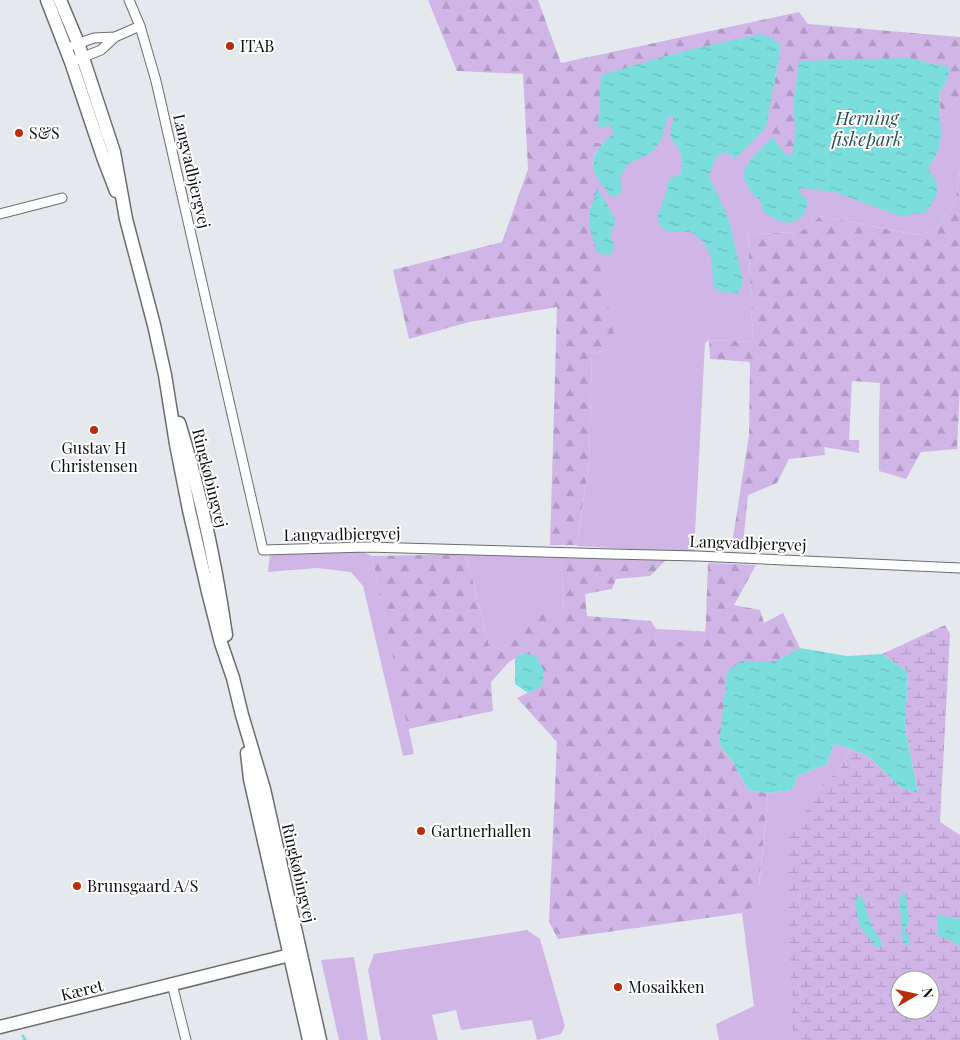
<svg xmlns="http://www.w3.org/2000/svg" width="960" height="1040" font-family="'Playfair Display',serif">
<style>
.green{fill:#d0b6e7}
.forest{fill:url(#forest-firs)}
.wetland{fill:url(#wetland-marsh);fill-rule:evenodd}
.water{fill:url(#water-ripples)}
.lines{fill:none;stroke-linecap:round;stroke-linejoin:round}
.stream{stroke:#7cdddd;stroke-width:3}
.street-casing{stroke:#6a6e72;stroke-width:11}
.secondary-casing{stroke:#6a6e72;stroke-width:15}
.street{stroke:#fff;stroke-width:9}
.secondary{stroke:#fff;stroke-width:12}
.poi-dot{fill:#b82d0c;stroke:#fff;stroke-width:2}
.labels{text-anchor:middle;stroke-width:4;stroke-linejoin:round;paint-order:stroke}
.poi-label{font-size:16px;fill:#0c0d0f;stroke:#fff;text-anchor:start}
.street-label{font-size:16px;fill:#0c0d0f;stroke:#fff}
.water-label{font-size:18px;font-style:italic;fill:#295555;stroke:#fff}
</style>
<defs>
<pattern id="forest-firs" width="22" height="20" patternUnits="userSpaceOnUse" patternTransform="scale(1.25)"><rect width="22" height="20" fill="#d0b6e7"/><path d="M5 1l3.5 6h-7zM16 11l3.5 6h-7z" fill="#b19bc5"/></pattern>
<pattern id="wetland-marsh" width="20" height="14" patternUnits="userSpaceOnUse" patternTransform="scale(1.25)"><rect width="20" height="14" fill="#d0b6e7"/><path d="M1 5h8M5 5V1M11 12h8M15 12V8" fill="none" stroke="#b19bc5"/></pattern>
<pattern id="water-ripples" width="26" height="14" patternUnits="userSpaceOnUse" patternTransform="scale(1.25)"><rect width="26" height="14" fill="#7cdddd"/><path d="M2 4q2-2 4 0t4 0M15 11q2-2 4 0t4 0" fill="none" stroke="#6abcbc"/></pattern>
</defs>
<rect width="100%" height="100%" fill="#e5e9ee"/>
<g class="green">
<path d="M601 75 939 93 941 116 960 95V171L955 202 936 230 917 235 821 216 800 232 748 234 753 342 709 340 705 343 694 553 577 546 589 461 592 353 616 349 590 229 592 165 603 144 583 141Z"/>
<path d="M363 552 372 556 414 754 403 756 363 586 351 572 317 568 268 572 270 553Z"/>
<path d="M466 554 561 558 564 612H533L509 653 489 645Z"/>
<path d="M569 624 714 632 713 802 759 887 768 793 792 790 798 776 827 764 834 744 851 749 838 773 825 780 793 1035 786 1040H719L716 1024 754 1006 742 913 757 905Z"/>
<path d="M527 930 540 939 565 1026 561 1034 537 1040 532 1020 461 1030 456 1010 432 1015 438 1040H381L368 970 374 954Z"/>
<path d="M354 957 368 1040H339L321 960Z"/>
</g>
<g class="forest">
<path d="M428 0H538L561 63 799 12 808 24 960 37V95L941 116 939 93 948 79 793 108C796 122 798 141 792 155L787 156 766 127 781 47 601 75 598 127 584 141 604 144 595 154 592 165 597 179 598 189 590 208V229L597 252 617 349 592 353 589 461 577 545H550L557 307 469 322 409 339 393 270 502 242 528 169 523 74 457 71Z"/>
<path d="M960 171V384L957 449 921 452 906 479 879 471V417L880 383 852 381 849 440H859V453L824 447 825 455 789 459 777 483 748 495 743 544H732L749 435 750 362 710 359 709 340 753 342 748 234 800 232 821 216 916 235 936 230 955 202Z"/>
<path d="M466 554 489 645 509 653 511 626 533 612 564 611 561 558 667 559 650 576 616 579 612 589 585 594 587 616 651 621 664 642H705L708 563 756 565 734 605 760 610 764 623 783 613 800 648 776 661H741L719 744 732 761 748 790 768 793 757 905 742 913 558 939 549 922 557 742 517 698 541 686 523 653 508 663 491 682 493 711 408 729 372 556Z"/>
</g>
<path class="wetland" d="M945 625 950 634 940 822 960 835V1040H786L793 1035 786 843 825 780 838 773 851 749 869 757 901 788 918 793 905 728 908 672 882 654ZM900 980H930V1010H900Z"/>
<g class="water">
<path d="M761 34 774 39 781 47 766 127 735 159 729 153 717 155 709 176 729 220 743 282 738 293 719 292 714 287 711 257 704 242 691 232H669L661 227 657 218 665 196 669 179 682 173V155L670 136 671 128 674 115H669L661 140 651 153 628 164 620 177 622 192 613 198C603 186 586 170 596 153 600 145 609 139 614 132L610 126 598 127 601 75 680 52Z"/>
<path d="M908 58 949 67 948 79 939 93 941 137 938 152 928 168C937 182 942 190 931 205 929 208 927 212 923 213 919 215 915 213 911 214 906 216 905 217 900 216L834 192 801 188 798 192 804 196 808 202C806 207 805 213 801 217 789 229 772 219 762 210V203C755 196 742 182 744 172 746 161 765 145 772 137L787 156 792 155 794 149 795 121 793 108 799 61Z"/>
<path d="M598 189 614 217 615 224 610 235C612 239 614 243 614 247 614 258 603 255 597 252L590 229V208Z"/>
<path d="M800 648 847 656 882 654 908 672 905 728 918 793 901 788 869 757 851 749 834 744 827 764 798 776 792 790 768 793 748 790 732 761 719 744 727 672 741 661H776Z"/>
<path d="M523 653 536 656 544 671 542 686 528 693 515 684V658Z"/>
<path d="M903 894 906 895 909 921 905 930 910 939V945L907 946 903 943 900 908V896Z"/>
<path d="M858 896H860L863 899 871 925 882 942 883 946 876 947 859 925 855 901Z"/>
<path d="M938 915 960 919V946L944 937 938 936Z"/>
</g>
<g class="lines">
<path class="stream" d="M23 1036 25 1040"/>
<defs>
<g id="street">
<path d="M129 0 140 26 156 81 263 550 366 547 611 554 697 556 960 568"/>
<path d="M74 45 94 38 115 37 140 26"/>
<path d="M71 62 101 50 115 37"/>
<path d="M0 214 62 198"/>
<path d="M172 984 186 1040"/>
</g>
<g id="secondary">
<path d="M47 0 71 62 103 157 116 191"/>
<path d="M60 0 78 43 114 152 126 219 154 325 165 375 176 444 189 510 208 592 221 643 233 678 242 715 264 789 320 1040"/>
<path d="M179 423C200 491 216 565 226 635"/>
<path d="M247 753 250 779 264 841 309 1040"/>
<path d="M0 1027 290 955"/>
</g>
</defs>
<use href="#street" class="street-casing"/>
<use href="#secondary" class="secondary-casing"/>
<use href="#street" class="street"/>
<use href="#secondary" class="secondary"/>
</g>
<g class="poi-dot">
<circle cx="230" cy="46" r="5"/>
<circle cx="19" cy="133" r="5"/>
<circle cx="94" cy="430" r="5"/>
<circle cx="421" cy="831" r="5"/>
<circle cx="77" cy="886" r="5"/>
<circle cx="618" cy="987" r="5"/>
</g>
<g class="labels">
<g class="poi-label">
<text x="240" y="52">ITAB</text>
<text x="29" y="139">S&amp;S</text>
<text x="94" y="454" text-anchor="middle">Gustav H<tspan x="94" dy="18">Christensen</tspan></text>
<text x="431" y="837">Gartnerhallen</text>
<text x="87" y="892">Brunsgaard A/S</text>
<text x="628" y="993">Mosaikken</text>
</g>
<g class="street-label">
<text transform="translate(192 171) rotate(77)" y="6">Langvadbjergvej</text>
<text transform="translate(210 478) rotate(76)" y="6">Ringkøbingvej</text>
<text transform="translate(342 534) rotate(-1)" y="6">Langvadbjergvej</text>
<text transform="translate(748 543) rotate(2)" y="6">Langvadbjergvej</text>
<text transform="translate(299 873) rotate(77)" y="6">Ringkøbingvej</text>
<text transform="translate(82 990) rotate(-14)" y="6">Kæret</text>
</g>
<g class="water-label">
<text x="867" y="125">Herning<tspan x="867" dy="21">fiskepark</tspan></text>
</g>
</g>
<g transform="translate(915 995) rotate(81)"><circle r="24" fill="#ffffff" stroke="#9e9e9f"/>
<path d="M0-4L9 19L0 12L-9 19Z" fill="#b82d0c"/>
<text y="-8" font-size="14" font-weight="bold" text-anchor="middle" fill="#0c0d0f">N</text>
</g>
</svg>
